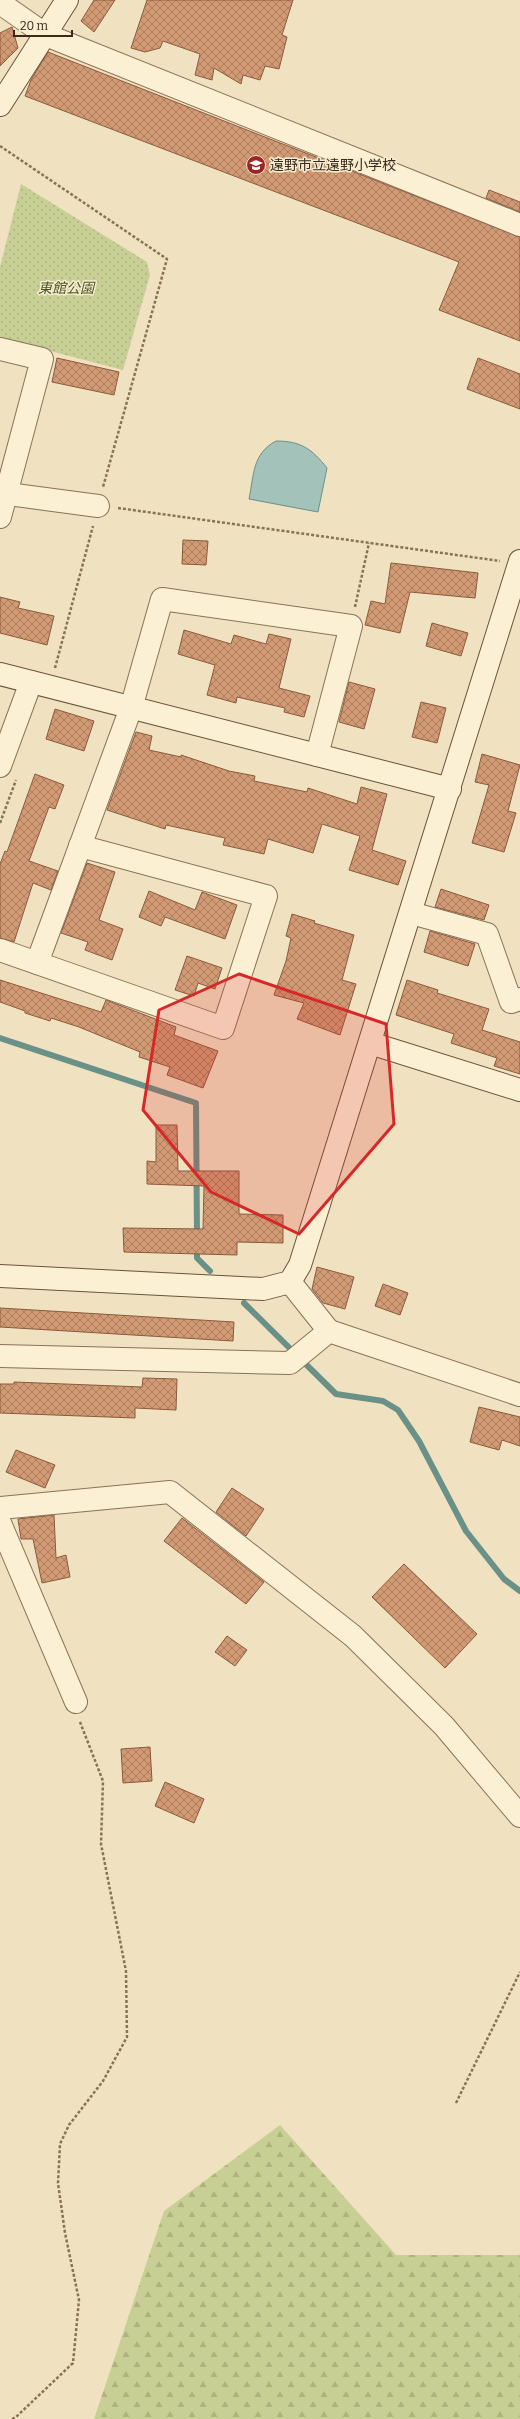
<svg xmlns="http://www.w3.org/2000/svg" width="520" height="2419" font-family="Bitter,'Noto Sans JP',serif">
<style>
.forest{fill:url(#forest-firs)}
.park{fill:url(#park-dots)}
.water{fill:#a3c2b9;stroke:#6a9187}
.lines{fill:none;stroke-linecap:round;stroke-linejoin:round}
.stream{stroke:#6a9187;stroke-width:6}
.building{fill:url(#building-cross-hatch);stroke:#8b5a3c}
.street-casing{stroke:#8a7257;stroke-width:24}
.secondary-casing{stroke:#6c533a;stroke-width:24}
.path{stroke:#8a7257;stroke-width:2.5;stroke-dasharray:3 2;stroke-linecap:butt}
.street{stroke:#fbefd4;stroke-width:22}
.secondary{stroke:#fbefd4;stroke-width:22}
.marked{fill:#d62828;fill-opacity:0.2;stroke:#d62828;stroke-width:3;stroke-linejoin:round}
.labels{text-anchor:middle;stroke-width:3;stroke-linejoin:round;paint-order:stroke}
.poi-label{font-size:14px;fill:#392a1c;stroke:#f7ecd0;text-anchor:start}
.park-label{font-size:14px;font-style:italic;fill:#4a5722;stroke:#f7ecd0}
</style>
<defs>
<pattern id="forest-firs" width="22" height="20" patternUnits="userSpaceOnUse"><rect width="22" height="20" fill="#c8cf94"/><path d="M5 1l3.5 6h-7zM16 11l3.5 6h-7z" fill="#adb27f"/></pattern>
<pattern id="park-dots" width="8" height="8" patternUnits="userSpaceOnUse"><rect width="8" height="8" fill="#c8cf94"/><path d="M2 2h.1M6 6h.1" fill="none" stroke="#adb27f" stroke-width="1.8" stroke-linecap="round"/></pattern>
<pattern id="building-cross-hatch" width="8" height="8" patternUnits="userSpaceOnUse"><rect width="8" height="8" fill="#d19a74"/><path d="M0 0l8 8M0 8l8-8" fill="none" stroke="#ab7e5e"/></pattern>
</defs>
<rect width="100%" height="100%" fill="#f0e2c0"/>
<path class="forest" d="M280 2125 396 2255H520V2419H94L164 2211Z"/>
<path class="park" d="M21 184 147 262 150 275 123 370 0 338V267Z"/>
<path class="water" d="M276 441C301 441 312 449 327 468L318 512 249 499C254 475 252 454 276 441Z"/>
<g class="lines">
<g class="stream">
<path d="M0 1038 196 1103 197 1237"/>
<path d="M197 1246V1258L210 1271"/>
<path d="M244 1303 336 1394 383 1401 398 1410 419 1441 466 1531 504 1579 520 1591"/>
</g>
</g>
<g class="building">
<path d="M94 0H115L94 32 81 21Z"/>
<path d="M147 0H293L282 35 287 37 279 69 265 66 260 80 243 75 241 84 214 68 212 80 195 75 200 54 163 41 160 48 145 52 131 48Z"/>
<path d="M12 27 18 48 0 66V33Z"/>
<path d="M48 52 520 237V341L439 310 459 262 25 96 31 80Z"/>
<path d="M489 190 520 202V212L486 198Z"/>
<path d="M57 358 119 372 114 395 52 382Z"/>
<path d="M478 358 520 374V409L467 389Z"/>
<path d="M183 540 208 541 206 565 182 564Z"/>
<path d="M391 563 478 573 475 598 410 592 400 633 365 625 371 601 385 604Z"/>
<path d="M0 597 20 602 18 608 54 616 47 645 0 633Z"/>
<path d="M432 623 468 633 461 656 426 646Z"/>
<path d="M184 630 231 644 234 635 266 644 269 634 291 639 279 688 310 696 304 717 284 712 285 708 237 697 236 703 207 695 215 665 178 654Z"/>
<path d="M349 682 375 689 364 729 339 722Z"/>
<path d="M421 702 446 708 437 743 412 737Z"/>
<path d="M55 709 94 721 84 751 46 739Z"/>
<path d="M136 732 152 736 149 750 181 757V755L229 771 255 776 254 781 307 792 308 788 357 804 361 787 387 794 372 850 406 861 398 885 349 870 360 836 322 824 313 853 268 839 264 854 223 845 225 838 166 825 165 829 107 810Z"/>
<path d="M482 754 520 765 508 811 516 813 504 852 472 843 489 785 475 782Z"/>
<path d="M35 774 64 785 55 809 49 807 29 861 58 871 51 890 33 883 14 942 0 938V864L5 851 7 852Z"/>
<path d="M87 863 115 872 99 920 123 929 112 960 85 950 88 942 61 933Z"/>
<path d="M441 889 489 905 484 920 435 907Z"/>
<path d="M149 891 195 910 202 892 237 905 225 939 165 917 161 926 139 917Z"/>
<path d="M292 914 315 921 314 923 354 935 342 980 356 984 340 1035 297 1019 304 1003 274 995 286 961 291 938 286 936Z"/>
<path d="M430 931 475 944 468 966 424 952Z"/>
<path d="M187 956 222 968 215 989 198 983 194 996 175 990Z"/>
<path d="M0 980 101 1012 106 1000 176 1027 174 1035 218 1051 203 1088 167 1075 170 1067 139 1057 140 1052 79 1027 51 1018 50 1021 25 1013V1011L0 1002Z"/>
<path d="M407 980 438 990 437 993 489 1009 482 1030 520 1042V1074L494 1066 497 1058 451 1043 454 1034 396 1015Z"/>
<path d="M156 1125H177L178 1171H239V1214L283 1215V1243L237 1242V1255L124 1252 123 1228 203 1229 204 1186 147 1184V1161L156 1162Z"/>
<path d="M317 1267 354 1277 345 1309 323 1303 312 1289Z"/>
<path d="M383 1284 408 1293 400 1315 375 1306Z"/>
<path d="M0 1308 234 1322 233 1341 0 1327Z"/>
<path d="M143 1378 177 1379 176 1410 135 1408V1418L0 1413V1384H14V1382L142 1387Z"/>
<path d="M479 1407 520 1417V1446L502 1440 499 1450 470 1442Z"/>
<path d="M16 1450 55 1465 45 1488 6 1472Z"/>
<path d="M232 1488 264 1509 246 1536 216 1512Z"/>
<path d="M54 1515 56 1558 66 1555 70 1577 42 1583 33 1539H21L18 1519Z"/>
<path d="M182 1518 264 1582 246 1604 164 1541Z"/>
<path d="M404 1564 477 1634 445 1668 372 1597Z"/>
<path d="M227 1636 247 1650 235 1666 215 1652Z"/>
<path d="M150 1747 152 1781 123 1783 121 1749Z"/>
<path d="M165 1782 204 1799 194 1823 155 1806Z"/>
</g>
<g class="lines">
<defs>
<g id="street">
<path d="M0 3 46 35 520 225"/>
<path d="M0 349 42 359 0 517"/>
<path d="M0 493 98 506"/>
<path d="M0 766 31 682"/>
<path d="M411 913 487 934 511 1002 520 999"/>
<path d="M0 950 223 1028 266 896 80 846"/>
<path d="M37 963 131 708 162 599 351 626 317 755"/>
<path d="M290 1282 329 1331"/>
<path d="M0 1356 290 1363 329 1331 520 1395"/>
<path d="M0 1508 170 1492 353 1636 444 1726 520 1816"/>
<path d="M0 1523 76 1702"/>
</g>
<g id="secondary">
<path d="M0 105 67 0"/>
<path d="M0 674 450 789"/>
<path d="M370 1043 520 1090"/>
<path d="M0 1276 263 1289 290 1282 300 1265 520 561"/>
</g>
</defs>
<use href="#street" class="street-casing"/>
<use href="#secondary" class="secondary-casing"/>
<g class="path">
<path d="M0 146 167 259 103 487"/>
<path d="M118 508 500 561"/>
<path d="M355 607 369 543"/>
<path d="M55 668 93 526"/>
<path d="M0 823 16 780"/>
<path d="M456 2103 520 1972"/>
<path d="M12 2419 16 2417 73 2363 79 2300 65 2233 58 2183 60 2144 69 2125 103 2081 127 2037 126 1971 101 1844 103 1781 80 1722"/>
</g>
<use href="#street" class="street"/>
<use href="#secondary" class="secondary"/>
</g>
<path class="marked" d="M239 974 386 1024 394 1124 299 1234 211 1192 143 1110 159 1010Z"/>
<defs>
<symbol id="school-disc" viewBox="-11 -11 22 22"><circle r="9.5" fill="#9d2425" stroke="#f7ecd0"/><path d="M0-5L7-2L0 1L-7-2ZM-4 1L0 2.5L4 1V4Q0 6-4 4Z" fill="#fff"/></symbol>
</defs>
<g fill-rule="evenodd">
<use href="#school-disc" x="245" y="154" width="22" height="22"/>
</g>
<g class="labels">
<g class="poi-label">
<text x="270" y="170">遠野市立遠野小学校</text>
</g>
<g class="park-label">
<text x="66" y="293">東館公園</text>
</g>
</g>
<path d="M14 30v6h58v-6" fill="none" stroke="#392a1c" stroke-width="2"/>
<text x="20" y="30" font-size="12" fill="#392a1c" stroke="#f7ecd0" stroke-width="3" paint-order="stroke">20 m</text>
</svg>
